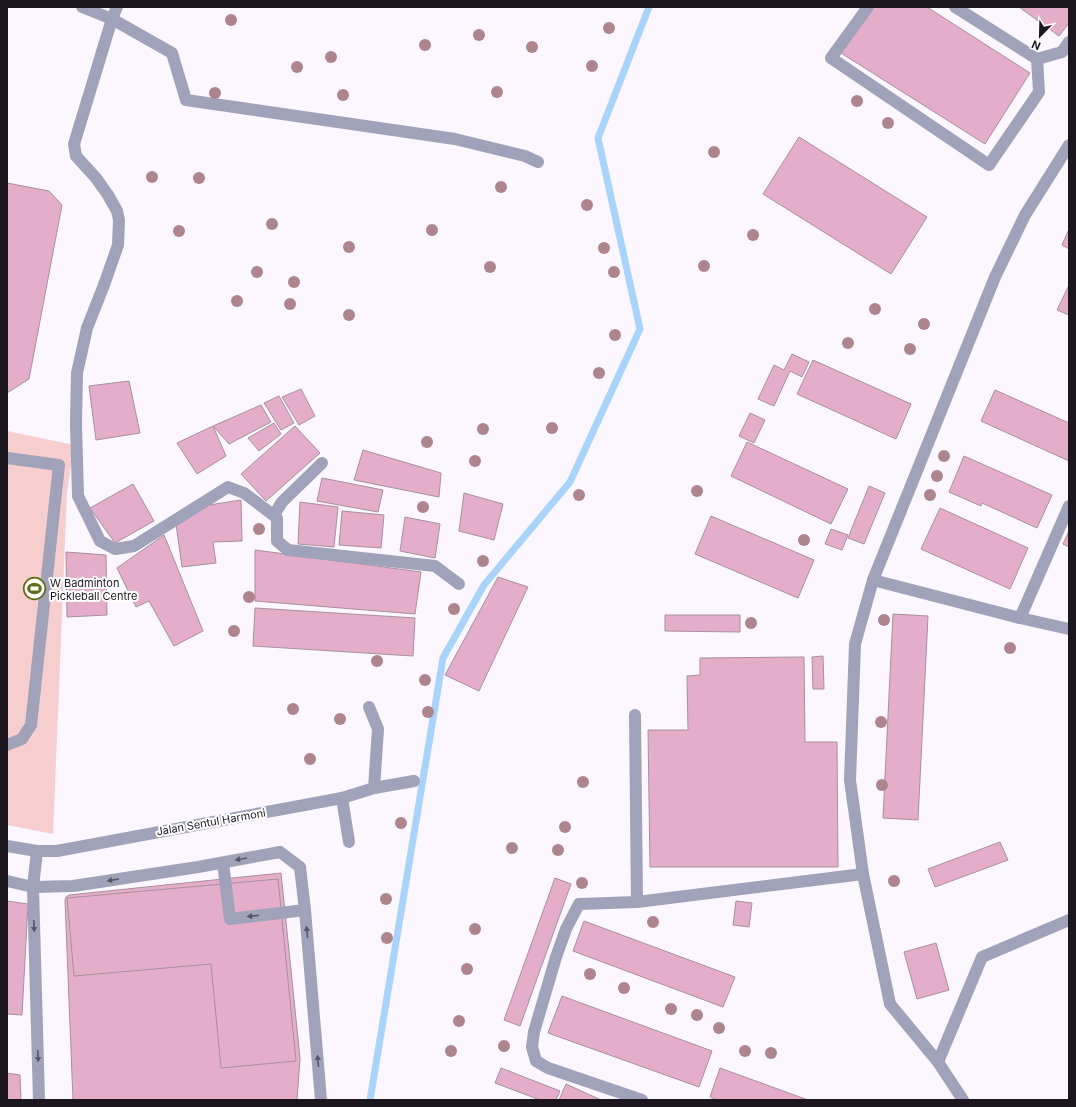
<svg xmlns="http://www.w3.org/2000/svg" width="1076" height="1107" font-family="Inter,sans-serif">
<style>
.green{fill:#f7cece}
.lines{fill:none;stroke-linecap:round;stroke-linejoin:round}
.stream{stroke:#a8d4fc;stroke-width:7}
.building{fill:#e4aecb;stroke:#a7909c}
.minor{stroke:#9fa2b9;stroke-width:12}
.tree{fill:#af858d}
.oneway{fill:#575664}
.labels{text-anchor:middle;stroke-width:4;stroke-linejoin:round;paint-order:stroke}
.poi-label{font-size:11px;fill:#1c171f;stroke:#fff;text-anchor:start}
.street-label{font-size:11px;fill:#1c171f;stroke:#fff}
</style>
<rect width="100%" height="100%" fill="#fbf6ff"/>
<path class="green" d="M7 431 74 445 67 493 53 834 7 825Z"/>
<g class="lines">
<path class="stream" d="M370 1100 443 658 484 585 570 482 640 329 598 138 649 7"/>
</g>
<g class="building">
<path d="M870 7H927L1030 73 985 144 841 53Z"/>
<path d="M1019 7H1069V23L1059 36Z"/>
<path d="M799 137 927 217 891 274 763 194Z"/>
<path d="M7 183 49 191 62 205 29 379 7 393Z"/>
<path d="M1069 229V249L1062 245Z"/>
<path d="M1069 285V315L1057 310Z"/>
<path d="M792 354 809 362 802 377 790 371 774 406 758 399 774 365 784 370Z"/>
<path d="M813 360 911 404 896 439 797 394Z"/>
<path d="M129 381 140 433 96 440 89 386Z"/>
<path d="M301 389 315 416 299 425 282 397Z"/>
<path d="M995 390 1069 423V461L981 421Z"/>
<path d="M279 396 294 423 281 430 264 403Z"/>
<path d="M261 405 271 422 229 444 213 426Z"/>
<path d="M750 413 765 420 754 443 739 436Z"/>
<path d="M274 423 281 434 259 451 248 438Z"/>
<path d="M213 426 226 456 197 474 177 443Z"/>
<path d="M295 426 320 453 266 501 241 474Z"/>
<path d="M747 442 848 489 831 524 731 476Z"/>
<path d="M363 450 441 473 439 497 354 480Z"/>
<path d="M964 456 1052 495 1037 528 982 503 981 506 949 492Z"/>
<path d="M322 478 383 490 378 512 317 501Z"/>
<path d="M133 484 154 521 115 543 90 508Z"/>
<path d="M869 486 885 493 864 544 848 538Z"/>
<path d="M464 493 503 504 494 540 459 531Z"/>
<path d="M241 500 242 541 213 542 216 563 182 567 176 524 209 505Z"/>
<path d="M300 502 338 507 334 547 298 544Z"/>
<path d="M940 508 1028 548 1010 589 921 549Z"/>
<path d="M342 511 384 515 381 548 339 545Z"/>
<path d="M711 516 814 560 798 598 695 554Z"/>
<path d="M405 517 440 524 435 558 400 551Z"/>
<path d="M831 529 848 535 842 550 825 544Z"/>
<path d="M1069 531V547L1063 544Z"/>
<path d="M164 535 203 631 174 646 149 601 136 607 117 568Z"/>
<path d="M255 550 421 572 415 614 255 601Z"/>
<path d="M66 552 106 555 107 615 67 617Z"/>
<path d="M498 577 528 587 479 691 445 675Z"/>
<path d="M255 608 415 618 413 656 253 646Z"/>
<path d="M893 614 928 616 918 820 883 818Z"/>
<path d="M665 615H740V632L665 631Z"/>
<path d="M823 656 824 689H813L812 657Z"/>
<path d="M804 657 805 742H837L838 867H650L648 730H688L687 676 700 675V658Z"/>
<path d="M1000 842 1008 860 935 887 928 869Z"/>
<path d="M281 873 300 1058 297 1100H73L65 900 66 897 69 895Z"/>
<path d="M555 878 571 884 520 1026 504 1020Z"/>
<path d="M278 879 296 1061 221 1068 211 964 74 976 67 898Z"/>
<path d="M7 901 28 904 22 1015 7 1014Z"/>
<path d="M736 901 752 903 749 927 733 925Z"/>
<path d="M584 921 735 977 723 1007 573 951Z"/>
<path d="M936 943 949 990 917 999 904 952Z"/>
<path d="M562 996 712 1051 699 1087 548 1033Z"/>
<path d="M501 1068 560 1091 556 1100H540L495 1083Z"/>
<path d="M720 1068 808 1100H718L710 1097Z"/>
<path d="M7 1073 20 1075 21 1100H7Z"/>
<path d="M566 1084 601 1100H559Z"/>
</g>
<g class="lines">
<g class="minor">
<path d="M82 7 112 19 172 53 186 100 455 139 525 156 538 162"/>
<path d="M117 7 112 19 74 144 76 156 96 178 108 195 117 211 119 220 118 245 104 285 87 328 77 373 76 424 78 496 100 541 115 549 134 546 228 487 244 493 277 518V541L288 550 435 566 459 584"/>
<path d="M868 7 831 58 989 165 1039 92 1037 59"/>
<path d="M955 7 1037 59 1062 52 1069 42"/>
<path d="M7 458 59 465 31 725 22 739 7 745"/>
<path d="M274 515 282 502 322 463"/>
<path d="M873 580 1020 618 1069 629"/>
<path d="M1020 618 1069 506"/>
<path d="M369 707 378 729 374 788"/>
<path d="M635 715 637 902"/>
<path d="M342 798 349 842"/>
<path d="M7 846 37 851H57L342 798 374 788 414 781"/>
<path d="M37 851 33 887 39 1100"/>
<path d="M223 863 230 919 305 910"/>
<path d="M7 881 33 887 73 886 198 867 280 852 300 867 305 910 321 1100"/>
<path d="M938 1062 982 957 1069 920"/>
<path d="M642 1100 548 1068 536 1061 532 1047 534 1032 556 957 566 929 579 904 637 902 863 874"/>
<path d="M963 1100 938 1062 890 1004 863 874 850 780 855 644 873 580 995 277 1025 215 1069 145"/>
</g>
</g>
<g class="tree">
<circle cx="231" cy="20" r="6"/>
<circle cx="609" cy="28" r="6"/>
<circle cx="479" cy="35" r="6"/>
<circle cx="425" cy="45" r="6"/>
<circle cx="532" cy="47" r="6"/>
<circle cx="331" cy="57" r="6"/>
<circle cx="592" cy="66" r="6"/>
<circle cx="297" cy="67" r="6"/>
<circle cx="497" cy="92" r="6"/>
<circle cx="215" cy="93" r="6"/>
<circle cx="343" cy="95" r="6"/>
<circle cx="857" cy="101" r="6"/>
<circle cx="888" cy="123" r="6"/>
<circle cx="714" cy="152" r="6"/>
<circle cx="152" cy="177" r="6"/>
<circle cx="199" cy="178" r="6"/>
<circle cx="501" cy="187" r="6"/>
<circle cx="587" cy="205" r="6"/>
<circle cx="272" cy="224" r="6"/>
<circle cx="432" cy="230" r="6"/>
<circle cx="179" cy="231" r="6"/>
<circle cx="753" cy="235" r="6"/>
<circle cx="349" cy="247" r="6"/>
<circle cx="604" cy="248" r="6"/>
<circle cx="704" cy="266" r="6"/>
<circle cx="490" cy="267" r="6"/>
<circle cx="257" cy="272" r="6"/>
<circle cx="614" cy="272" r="6"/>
<circle cx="294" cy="282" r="6"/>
<circle cx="237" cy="301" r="6"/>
<circle cx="290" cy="304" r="6"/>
<circle cx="875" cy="309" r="6"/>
<circle cx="349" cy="315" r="6"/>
<circle cx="924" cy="324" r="6"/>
<circle cx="615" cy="335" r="6"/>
<circle cx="848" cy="343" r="6"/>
<circle cx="910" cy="349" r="6"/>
<circle cx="599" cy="373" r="6"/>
<circle cx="552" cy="428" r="6"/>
<circle cx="483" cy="429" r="6"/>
<circle cx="427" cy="442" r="6"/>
<circle cx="944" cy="456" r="6"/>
<circle cx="475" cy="461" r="6"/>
<circle cx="937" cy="476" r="6"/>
<circle cx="697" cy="491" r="6"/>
<circle cx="579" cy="495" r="6"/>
<circle cx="930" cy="495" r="6"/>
<circle cx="423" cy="507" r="6"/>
<circle cx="259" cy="529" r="6"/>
<circle cx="804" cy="540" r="6"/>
<circle cx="483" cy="561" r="6"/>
<circle cx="249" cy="597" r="6"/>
<circle cx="454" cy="609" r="6"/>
<circle cx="884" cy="620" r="6"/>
<circle cx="751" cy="623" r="6"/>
<circle cx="234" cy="631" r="6"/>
<circle cx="1010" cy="648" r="6"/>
<circle cx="377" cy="661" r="6"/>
<circle cx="425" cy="680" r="6"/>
<circle cx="293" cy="709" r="6"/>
<circle cx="428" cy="712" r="6"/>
<circle cx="340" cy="719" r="6"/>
<circle cx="881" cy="722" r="6"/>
<circle cx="310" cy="759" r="6"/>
<circle cx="583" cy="782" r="6"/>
<circle cx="882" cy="785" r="6"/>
<circle cx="401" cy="823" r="6"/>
<circle cx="565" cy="827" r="6"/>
<circle cx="512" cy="848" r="6"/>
<circle cx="558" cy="850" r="6"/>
<circle cx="894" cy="881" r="6"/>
<circle cx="582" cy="883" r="6"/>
<circle cx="386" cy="899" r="6"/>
<circle cx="653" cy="922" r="6"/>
<circle cx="475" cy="929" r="6"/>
<circle cx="387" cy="938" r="6"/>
<circle cx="467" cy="969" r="6"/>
<circle cx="590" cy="974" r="6"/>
<circle cx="624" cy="988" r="6"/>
<circle cx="671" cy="1009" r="6"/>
<circle cx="697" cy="1015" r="6"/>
<circle cx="459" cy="1021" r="6"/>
<circle cx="719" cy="1028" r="6"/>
<circle cx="504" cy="1046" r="6"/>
<circle cx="451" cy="1051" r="6"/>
<circle cx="745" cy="1051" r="6"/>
<circle cx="771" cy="1053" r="6"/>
</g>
<defs><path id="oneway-solid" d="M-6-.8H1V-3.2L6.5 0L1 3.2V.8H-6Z"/></defs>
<g class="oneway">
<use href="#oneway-solid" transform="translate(241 859) rotate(170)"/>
<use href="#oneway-solid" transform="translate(113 880) rotate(171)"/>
<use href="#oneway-solid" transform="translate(253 916) rotate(173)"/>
<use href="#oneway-solid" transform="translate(34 926) rotate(88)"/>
<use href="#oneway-solid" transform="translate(307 932) rotate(-95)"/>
<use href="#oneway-solid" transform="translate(38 1056) rotate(88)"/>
<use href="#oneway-solid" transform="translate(318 1061) rotate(-95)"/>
</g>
<defs>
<symbol id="stadium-ring" viewBox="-11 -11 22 22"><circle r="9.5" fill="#fff" stroke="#616e17" stroke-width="1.5"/><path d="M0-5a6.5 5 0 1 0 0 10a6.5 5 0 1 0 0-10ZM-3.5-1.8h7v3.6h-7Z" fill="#616e17"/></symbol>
</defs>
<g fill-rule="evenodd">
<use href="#stadium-ring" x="22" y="576" width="25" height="25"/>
</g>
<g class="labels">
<g class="poi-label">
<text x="50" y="587">W Badminton<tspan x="50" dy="13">Pickleball Centre</tspan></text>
</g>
<g class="street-label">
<text transform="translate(211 822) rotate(-10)" y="4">Jalan Sentul Harmoni</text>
</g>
</g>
<rect width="1076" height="1107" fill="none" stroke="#1c171f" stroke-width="16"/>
<g transform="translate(1040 36) rotate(203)" stroke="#ffffff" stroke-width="3" paint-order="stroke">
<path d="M0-3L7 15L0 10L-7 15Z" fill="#1c171f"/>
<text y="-6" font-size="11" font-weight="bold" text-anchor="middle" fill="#1c171f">N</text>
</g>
</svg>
